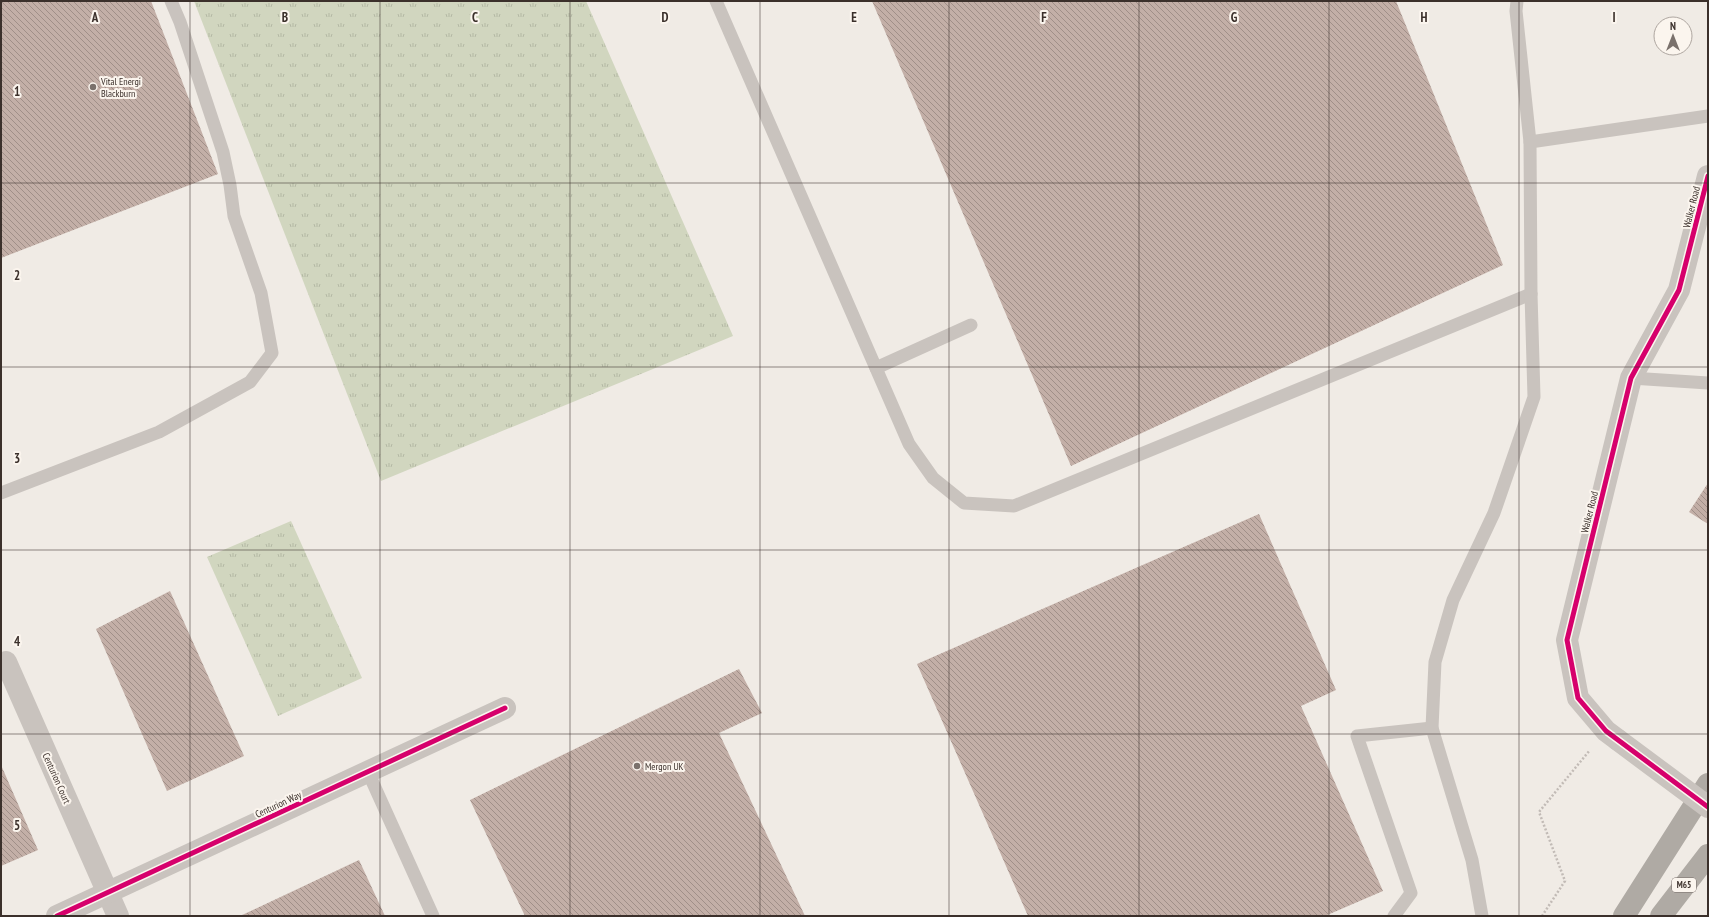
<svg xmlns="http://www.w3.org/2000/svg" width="1709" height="917" font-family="'PT Sans Narrow',sans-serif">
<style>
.grass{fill:url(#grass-tufts)}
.building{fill:url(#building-back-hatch)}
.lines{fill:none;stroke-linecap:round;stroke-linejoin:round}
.path{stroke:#c2bbb6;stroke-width:2.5;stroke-dasharray:2 2;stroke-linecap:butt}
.lane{stroke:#c9c3be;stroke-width:13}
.street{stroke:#c9c3be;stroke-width:22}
.highway{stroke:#afaaa4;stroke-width:22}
.street-bridge{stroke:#c9c3be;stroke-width:22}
.cycleway-casing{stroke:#fbf5ee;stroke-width:8}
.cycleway{stroke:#d6006c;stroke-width:5}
.grid{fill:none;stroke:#3b302b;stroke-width:1;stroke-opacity:0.55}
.poi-dot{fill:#7a716c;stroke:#fbf5ee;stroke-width:1.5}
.labels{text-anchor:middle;stroke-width:4;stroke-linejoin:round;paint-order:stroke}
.shield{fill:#fbf5ee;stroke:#756b66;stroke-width:1}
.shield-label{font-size:9px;font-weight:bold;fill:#3b302b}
.poi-label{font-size:10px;fill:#3b302b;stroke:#fbf5ee;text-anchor:start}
.street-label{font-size:10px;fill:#3b302b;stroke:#fbf5ee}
.grid-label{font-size:13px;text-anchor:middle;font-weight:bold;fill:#3b302b;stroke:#fbf5ee;stroke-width:4;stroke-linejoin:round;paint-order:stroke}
</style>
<defs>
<pattern id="grass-tufts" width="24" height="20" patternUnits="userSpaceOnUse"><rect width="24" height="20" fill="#d1d6bf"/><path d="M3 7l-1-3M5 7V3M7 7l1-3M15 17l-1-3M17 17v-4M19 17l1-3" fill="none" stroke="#b4b8a4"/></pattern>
<pattern id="building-back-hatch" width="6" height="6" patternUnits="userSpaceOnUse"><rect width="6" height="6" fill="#c3afa7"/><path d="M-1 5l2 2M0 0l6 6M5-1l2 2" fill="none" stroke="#a08f88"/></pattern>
</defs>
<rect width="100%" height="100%" fill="#f0ebe5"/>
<g class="grass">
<path d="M194 1H586L733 336 381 481Z"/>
<path d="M291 521 362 678 278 716 207 557Z"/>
</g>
<g class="building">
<path d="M1 1H151L218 174 1 258Z"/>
<path d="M872 1H1396L1503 265 1071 466Z"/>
<path d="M1708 483V524L1689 512Z"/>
<path d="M1259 514 1336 690 1301 706 1383 891 1325 916H1028L917 664Z"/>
<path d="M170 591 244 756 167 791 96 629Z"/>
<path d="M739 669 762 713 719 733 805 916H525L470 800Z"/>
<path d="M1 765 38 850 1 866Z"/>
<path d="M359 860 385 916H240Z"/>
</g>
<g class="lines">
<path class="path" d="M1542 916 1565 881 1539 812 1590 750"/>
<g class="lane">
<path d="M716 1 909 444 933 478 964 503 1014 506 1531 294"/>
<path d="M1517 1 1516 11 1530 142"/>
<path d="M876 368 971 325"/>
<path d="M1631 378 1708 383"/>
<path d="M1 493 159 432 250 382 272 353 261 293 234 216 230 185 223 152 180 22 171 1"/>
<path d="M368 772 433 916"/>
<path d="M1394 916 1411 893 1357 736 1432 728"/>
<path d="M1482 916 1472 860 1432 728 1435 662 1453 600 1494 513 1534 397 1531 294 1530 142 1708 116"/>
</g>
<g class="street">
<path d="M6 662 118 916"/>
<path d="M1618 740 1606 731 1578 698 1567 640 1631 378 1679 290 1708 176"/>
<path d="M57 916 505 708"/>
</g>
<g class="highway">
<path d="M1624 916 1708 784"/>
<path d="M1661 916 1708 855"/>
</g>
<path class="street-bridge" d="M1618 740 1708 807"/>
<defs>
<g id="cycleway">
<path d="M1708 176 1679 290 1631 378 1567 640 1578 698 1606 731 1708 807"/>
<path d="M57 916 505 708"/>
</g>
</defs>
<use href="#cycleway" class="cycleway-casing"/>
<use href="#cycleway" class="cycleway"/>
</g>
<path class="grid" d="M190 1V916M380 1V916M570 1V916M760 1V916M949 1V916M1139 1V916M1329 1V916M1519 1V916M1 183H1708M1 367H1708M1 550H1708M1 734H1708"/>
<g class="poi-dot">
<circle cx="93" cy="87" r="4"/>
<circle cx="637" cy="766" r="4"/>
</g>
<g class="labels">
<rect class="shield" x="1672" y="878" width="24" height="14" rx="3"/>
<g class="shield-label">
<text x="1684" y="888">M65</text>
</g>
<g class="poi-label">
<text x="101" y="85">Vital Energi<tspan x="101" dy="12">Blackburn</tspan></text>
<text x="645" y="770">Mergon UK</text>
</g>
<g class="street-label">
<text transform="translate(1691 207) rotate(-76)" y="4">Walker Road</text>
<text transform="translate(1589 512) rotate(-76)" y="4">Walker Road</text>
<text transform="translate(57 778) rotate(66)" y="4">Centurion Court</text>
<text transform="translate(278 804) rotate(-25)" y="4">Centurion Way</text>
</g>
</g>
<g class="grid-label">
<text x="95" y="22">A</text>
<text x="285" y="22">B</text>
<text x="475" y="22">C</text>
<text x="665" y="22">D</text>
<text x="854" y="22">E</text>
<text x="1044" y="22">F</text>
<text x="1234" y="22">G</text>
<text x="1424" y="22">H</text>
<text x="1614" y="22">I</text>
<text x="17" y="96">1</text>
<text x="17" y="280">2</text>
<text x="17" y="463">3</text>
<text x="17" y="646">4</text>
<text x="17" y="830">5</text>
</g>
<rect width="1709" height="917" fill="none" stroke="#3b302b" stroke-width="4"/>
<g transform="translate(1673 36)"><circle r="19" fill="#fbf5ee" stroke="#aea6a0"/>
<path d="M0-3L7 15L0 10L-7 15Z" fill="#7a716c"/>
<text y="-6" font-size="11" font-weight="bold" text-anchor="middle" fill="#3b302b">N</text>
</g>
</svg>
